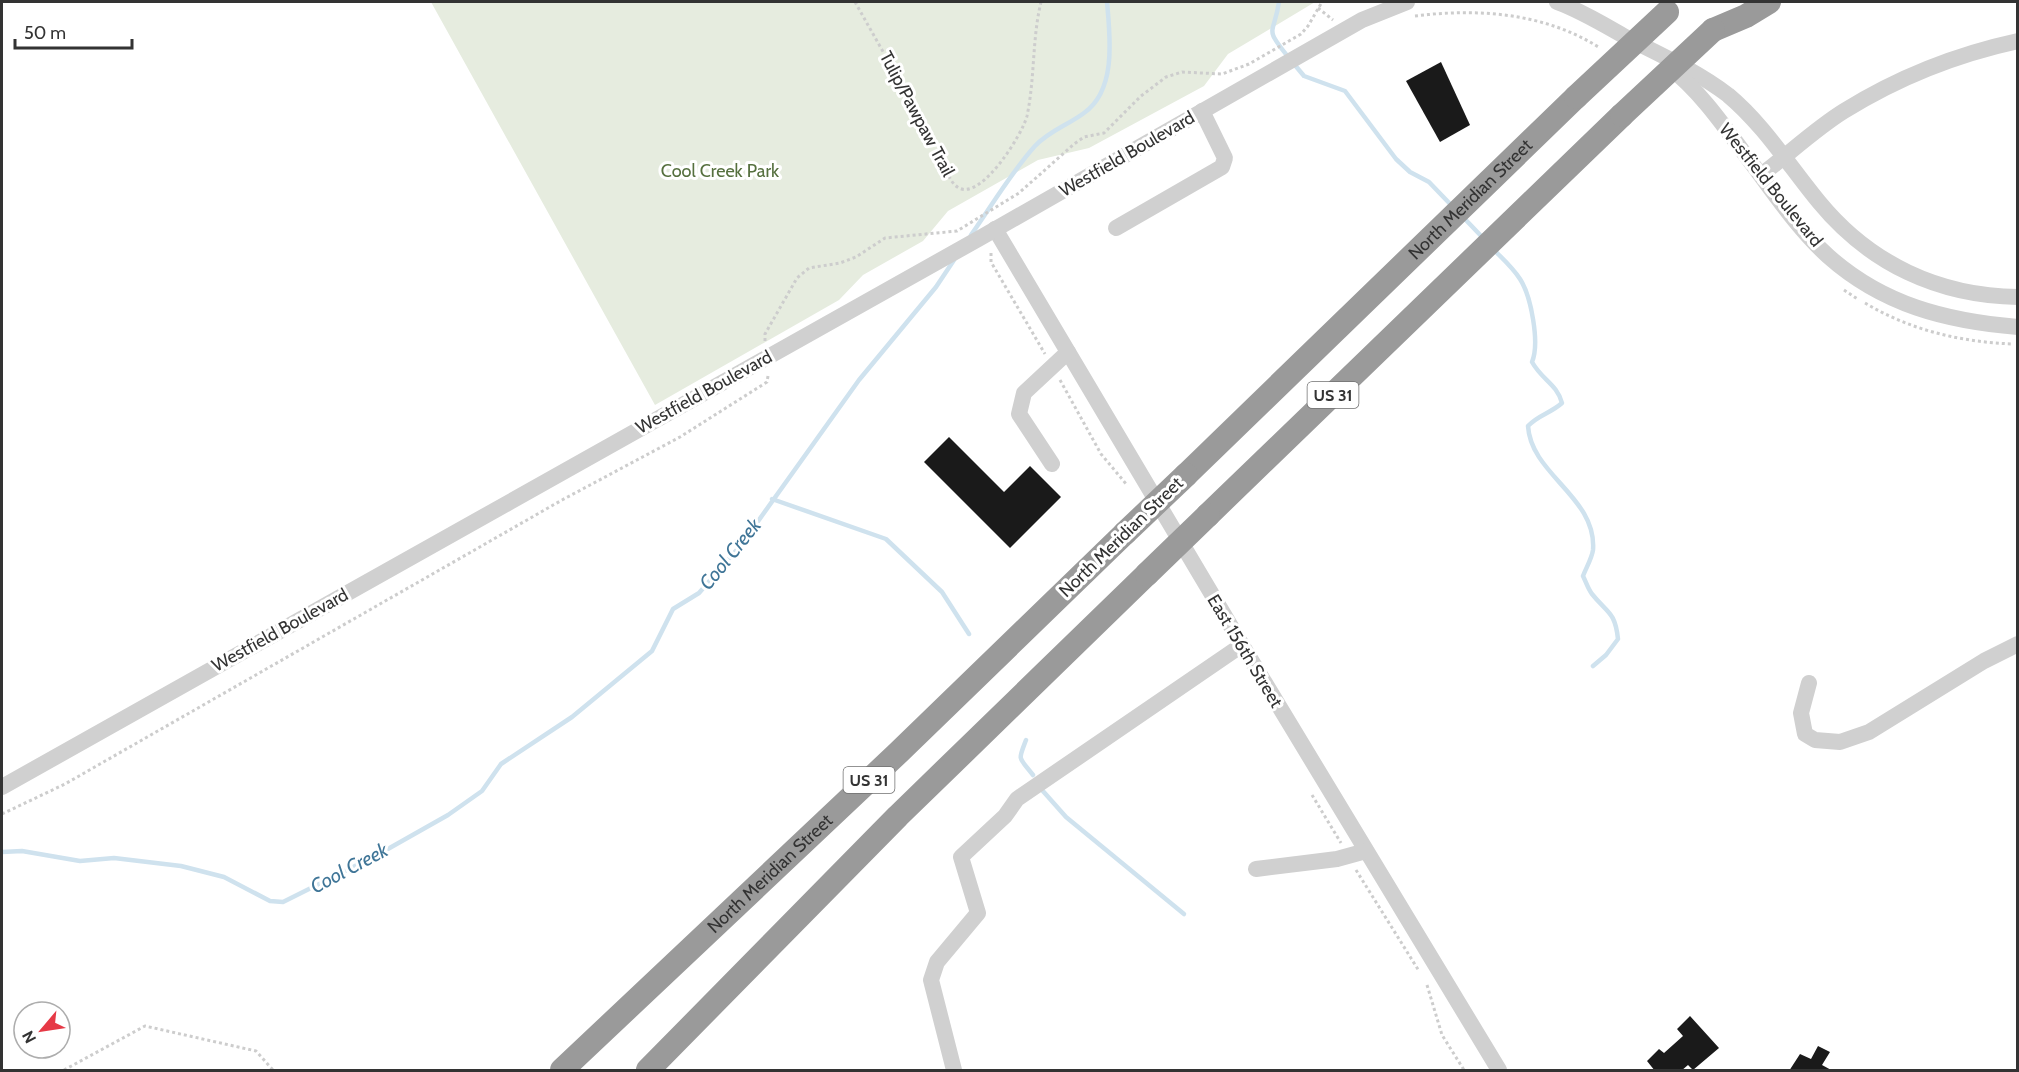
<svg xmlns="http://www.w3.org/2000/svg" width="2019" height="1072" font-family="Cabin,sans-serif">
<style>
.green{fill:#e6ecdf}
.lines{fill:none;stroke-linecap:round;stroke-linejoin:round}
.stream{stroke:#cfe2ee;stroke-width:4.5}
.building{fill:#1a1a1a}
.path{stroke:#cdcdcd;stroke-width:3;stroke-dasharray:3 3;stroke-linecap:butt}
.minor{stroke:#d0d0d0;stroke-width:16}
.highway{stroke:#9a9a9a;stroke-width:24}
.highway-bridge{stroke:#9a9a9a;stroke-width:24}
.labels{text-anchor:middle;stroke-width:6;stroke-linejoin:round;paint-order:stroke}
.shield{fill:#fff;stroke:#707070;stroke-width:1.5}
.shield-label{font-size:16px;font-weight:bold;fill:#333}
.street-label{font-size:18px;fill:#333;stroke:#fff}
.park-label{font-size:18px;fill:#56703f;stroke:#fff}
.water-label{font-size:20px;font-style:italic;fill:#3f7597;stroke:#fff}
</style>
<rect width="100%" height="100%" fill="#fff"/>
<path class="green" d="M431 2H1315L1228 54 1204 86 1089 148 1038 160 948 211 923 241 863 275 839 300 655 405Z"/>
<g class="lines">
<g class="stream">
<path d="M1279 2C1274 36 1263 26 1289 58"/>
<path d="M1294 64 1304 76 1345 91 1396 159 1410 172 1429 182 1453 207"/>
<path d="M1463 217 1484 239"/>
<path d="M971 235C990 208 1013 170 1035 146 1049 131 1068 125 1084 113 1117 90 1110 36 1107 2"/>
<path d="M1494 250C1503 259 1513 268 1520 279 1531 296 1540 343 1532 362 1542 380 1557 384 1562 403 1551 413 1538 415 1528 426 1531 475 1597 497 1593 550 1592 558 1586 568 1583 576 1586 582 1588 589 1592 594 1607 613 1615 611 1618 639L1606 655 1593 666"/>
<path d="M772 499 886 539 942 592 969 634"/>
<path d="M1026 740C1018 761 1018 756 1033 775"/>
<path d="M1042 790 1066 817 1184 914"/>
<path d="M2 852 22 851 80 861 114 858 181 866 224 877 270 901 283 902 379 854 448 815 482 791 501 764 572 717 652 651 673 609 699 593 741 545 859 380 936 287 954 260"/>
</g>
</g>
<g class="building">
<path d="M1441 62 1470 125 1440 142 1406 81Z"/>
<path d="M949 437 1004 492 1030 466 1061 497 1010 548 924 462Z"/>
<path d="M1690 1016 1719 1048 1693 1070 1688 1065 1681 1071H1655L1647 1061 1659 1049 1664 1053 1683 1036 1677 1029Z"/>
<path d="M1818 1046 1830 1052 1822 1065 1833 1071H1789L1800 1054 1811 1059Z"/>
</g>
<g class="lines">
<g class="path">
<path d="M855 2 942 156C945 166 949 183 959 188 982 200 1023 133 1027 116 1035 78 1032 39 1041 2"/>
<path d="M1318 8 1333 20"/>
<path d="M1415 16C1479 8 1545 13 1600 48"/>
<path d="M991 253V262L1045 354"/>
<path d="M1844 290 1859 300"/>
<path d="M1865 303C1910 330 1960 342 2013 344"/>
<path d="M765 341V334L797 278 809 268 840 263 856 257 885 238 957 231 1019 193 1074 144 1084 137 1104 133 1141 96 1166 77 1182 72 1222 74 1249 64 1301 34 1308 26 1322 2"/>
<path d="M1060 380 1101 454 1127 485"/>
<path d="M1312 795 1341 843"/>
<path d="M2 814 65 784 562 500 680 437 767 382 768 376"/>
<path d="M1356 870 1419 971"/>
<path d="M1427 985 1442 1035 1464 1070"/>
<path d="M64 1070 145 1026 256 1051 273 1070"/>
</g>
<g class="minor">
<path d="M1557 2C1582 11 1606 26 1629 39 1663 56 1698 72 1728 95 1764 125 1790 167 1819 202 1870 264 1939 296 2018 297"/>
<path d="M1669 67C1701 92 1724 126 1747 157 1773 191 1797 228 1828 256 1883 305 1946 321 2018 327"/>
<path d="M1761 175C1789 154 1815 129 1844 111 1897 78 1958 54 2018 41"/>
<path d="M1116 228 1222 167 1225 158 1202 111"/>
<path d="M995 229 1242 645 1499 1070"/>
<path d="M1052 464 1019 414 1024 393 1068 352"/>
<path d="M1809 683 1801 713 1805 734 1815 740 1840 742 1869 732 1984 661 2018 644"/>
<path d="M2 787 980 238 1362 20 1407 2"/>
<path d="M1256 869 1337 859 1366 851"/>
<path d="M954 1070 931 980 937 962 978 913 961 857 1005 816 1017 799 1242 645"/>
</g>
<g class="highway">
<path d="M1713 30 1746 16 1769 2"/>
<path id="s1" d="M1186 475 1576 97"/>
<path d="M1208 515 1622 115"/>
<path id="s2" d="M562 1070 898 753 1125 533"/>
<path d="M648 1070 898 816 1147 574"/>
</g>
<g class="highway-bridge">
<path d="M1576 97 1667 12"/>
<path d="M1622 115 1713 30"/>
<path d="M1125 533 1186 475"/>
<path d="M1147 574 1208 515"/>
</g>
</g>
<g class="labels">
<g class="shield">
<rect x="1307.5" y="382" width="51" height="26" rx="4.5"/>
<rect x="843.5" y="767" width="51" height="26" rx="4.5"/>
</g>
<g class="shield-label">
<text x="1333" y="401">US 31</text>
<text x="869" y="786">US 31</text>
</g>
<g class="street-label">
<text transform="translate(917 114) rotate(62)" y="6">Tulip/Pawpaw Trail</text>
<text transform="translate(1127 154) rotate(-30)" y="6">Westfield Boulevard</text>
<text transform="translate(1771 185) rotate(51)" y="6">Westfield Boulevard</text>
<text dy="6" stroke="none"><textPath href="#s1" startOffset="396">North Meridian Street</textPath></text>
<text transform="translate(704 392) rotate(-29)" y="6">Westfield Boulevard</text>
<text transform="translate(1121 537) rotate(-44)" y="6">North Meridian Street</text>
<text transform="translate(280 630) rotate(-29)" y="6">Westfield Boulevard</text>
<text transform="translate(1245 651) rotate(59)" y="6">East 156th Street</text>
<text dy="6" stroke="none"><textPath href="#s2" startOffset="286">North Meridian Street</textPath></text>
</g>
<g class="park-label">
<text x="720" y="177">Cool Creek Park</text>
</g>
<g class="water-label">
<text transform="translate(730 554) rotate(-51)" y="7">Cool Creek</text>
<text transform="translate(349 868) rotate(-28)" y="7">Cool Creek</text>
</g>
</g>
<rect width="2019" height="1072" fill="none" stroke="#333333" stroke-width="6"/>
<g transform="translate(42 1030) rotate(241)"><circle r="28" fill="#ffffff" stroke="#adadad" stroke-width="1.5"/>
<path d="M0-4.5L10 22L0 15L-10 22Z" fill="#e63946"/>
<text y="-9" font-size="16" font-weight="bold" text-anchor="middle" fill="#333333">N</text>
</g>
<path d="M15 39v9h117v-9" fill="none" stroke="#333333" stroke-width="3"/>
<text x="24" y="39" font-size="18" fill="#333333" stroke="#ffffff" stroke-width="4.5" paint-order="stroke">50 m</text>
</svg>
